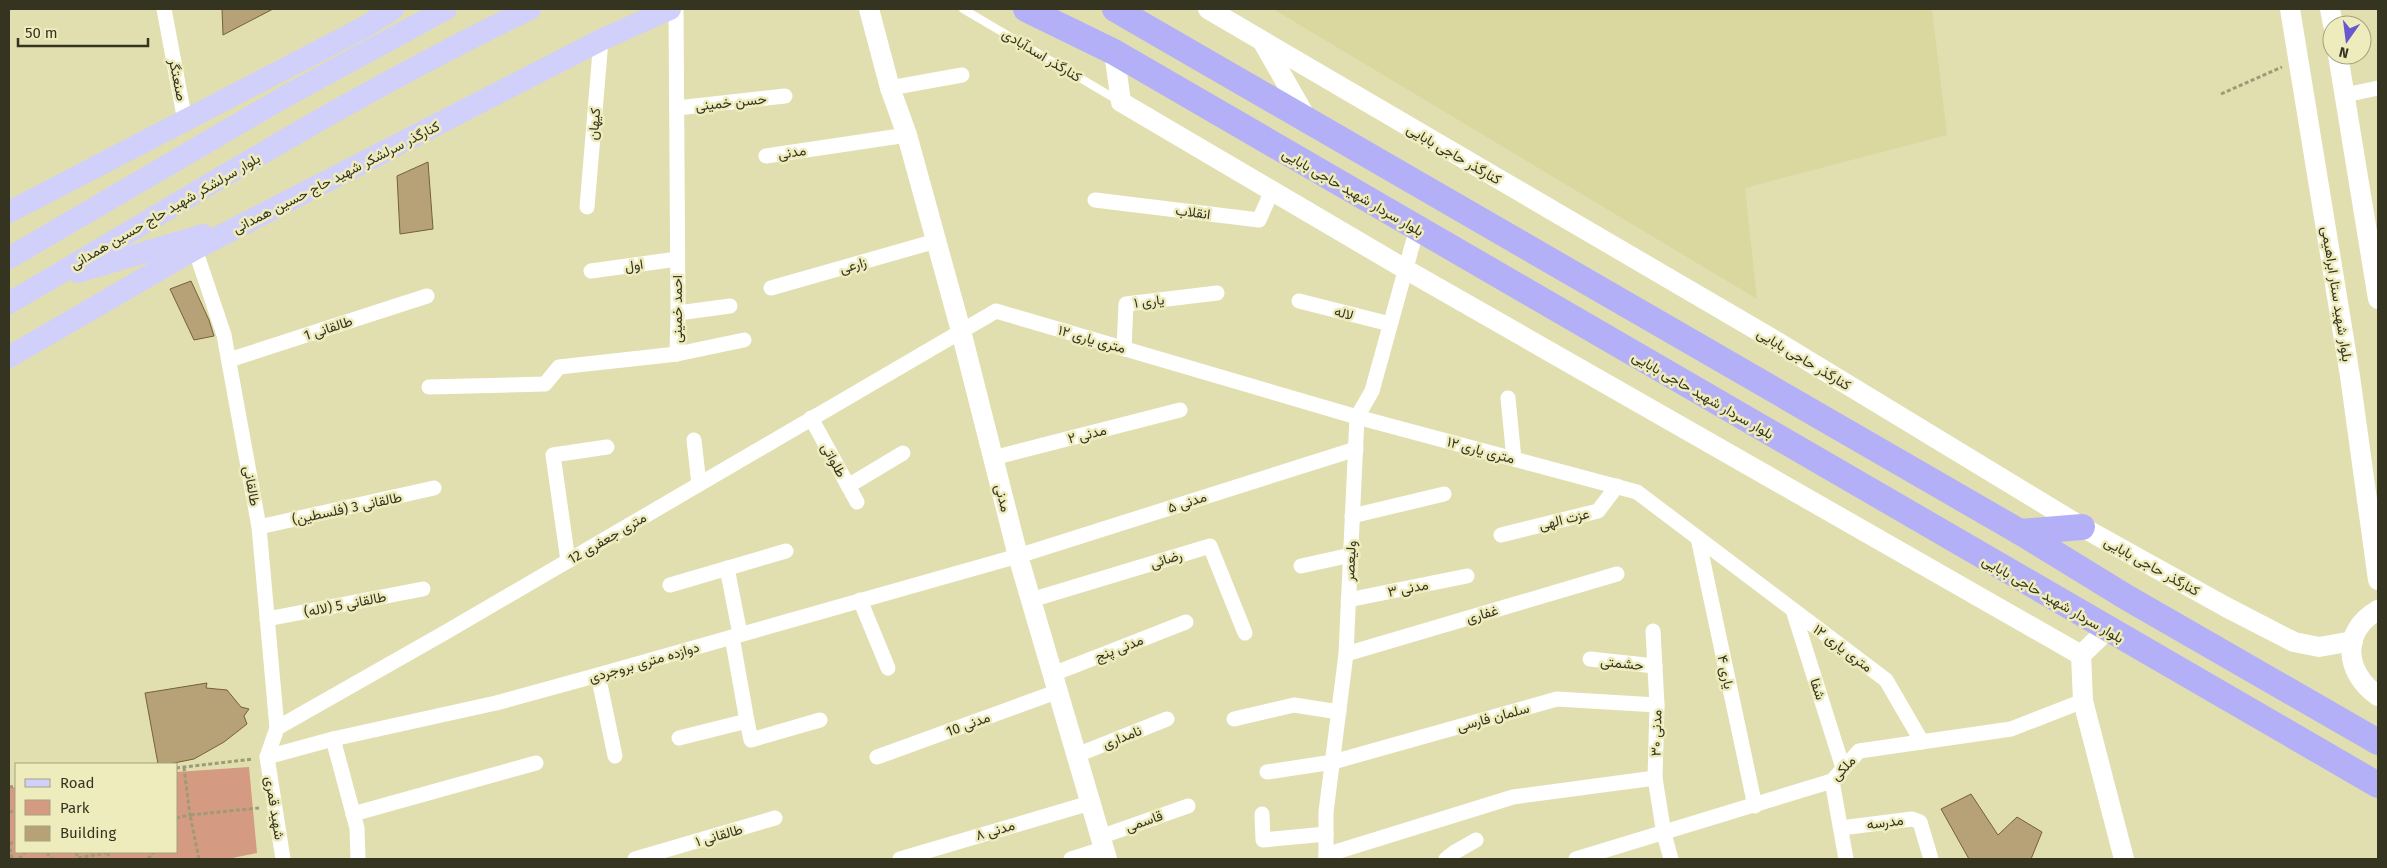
<svg xmlns="http://www.w3.org/2000/svg" width="2387" height="868" font-family="'Fira Sans',Vazirmatn,sans-serif">
<style>
.built{fill:#dad79f}
.green{fill:#d49b82}
.building{fill:#b7a277;stroke:#746138}
.lines{fill:none;stroke-linecap:round;stroke-linejoin:round}
.path{stroke:#9d9b77;stroke-width:3;stroke-dasharray:4 2.5;stroke-linecap:butt}
.lane{stroke:#fff;stroke-width:8}
.street{stroke:#fff;stroke-width:15}
.secondary{stroke:#fff;stroke-width:20}
.primary{stroke:#d1d0fb;stroke-width:22}
.highway{stroke:#b3b0f8;stroke-width:26}
.labels{text-anchor:middle;stroke-width:5;stroke-linejoin:round;paint-order:stroke}
.street-label{font-size:14px;fill:#353421;stroke:#eeecbc}
</style>
<rect width="100%" height="100%" fill="#e1dfaf"/>
<path class="built" d="M1273 9H1932L1947 135 1745 188 1757 299Z"/>
<path class="green" d="M249 767 257 853 227 859H9V788L16 787V852H176V772Z"/>
<g class="building">
<path d="M222 9H273L223 35Z"/>
<path d="M428 162 433 229 400 234 397 176Z"/>
<path d="M191 281 209 320 214 336 194 340 170 289Z"/>
<path d="M207 683 206 688 227 690 241 707 249 709 244 716 247 724 224 742 194 759 169 764H158L145 693Z"/>
<path d="M1971 794 1998 835 2017 817 2042 832 2031 859H1969L1941 809Z"/>
</g>
<g class="lines">
<g class="path">
<path d="M2221 94 2282 67"/>
<path d="M176 768 253 759"/>
<path d="M9 787 16 786"/>
<path d="M9 812 16 811"/>
<path d="M176 818 190 815 184 768"/>
<path d="M9 842 12 859"/>
<path d="M9 843H16"/>
<path d="M47 852 51 859"/>
<path d="M76 852 78 858 111 852"/>
<path d="M108 852 109 859"/>
<path d="M19 859 25 852"/>
<path d="M148 859 154 852"/>
<path d="M199 859 190 815 259 808"/>
</g>
<path class="lane" d="M963 9 1119 101"/>
<g class="street">
<path d="M164 9 185 121"/>
<path d="M890 88 962 75"/>
<path d="M2345 95 2378 88"/>
<path d="M677 108 785 96"/>
<path d="M766 156 907 135"/>
<path d="M1095 200 1259 220 1272 191"/>
<path d="M587 207 601 40"/>
<path d="M195 249 224 335 259 527 277 728"/>
<path d="M591 271 677 259"/>
<path d="M771 288 936 241"/>
<path d="M1299 301 1390 324"/>
<path d="M678 313 730 306"/>
<path d="M1124 349 1126 304 1217 293"/>
<path d="M677 354 744 340"/>
<path d="M229 360 427 296"/>
<path d="M429 387 545 384 559 367 677 354 678 313 676 9"/>
<path d="M1508 398 1514 459"/>
<path d="M811 418 857 502"/>
<path d="M694 440 699 484"/>
<path d="M993 458 1180 410"/>
<path d="M848 486 903 453"/>
<path d="M1352 516 1444 494"/>
<path d="M259 527 434 488"/>
<path d="M1501 535 1598 511 1617 486"/>
<path d="M1698 538 1755 806"/>
<path d="M568 561 553 455 607 447"/>
<path d="M1301 566 1351 555"/>
<path d="M727 568 740 634"/>
<path d="M670 585 786 551"/>
<path d="M860 600 888 668"/>
<path d="M1031 600 1210 546 1245 633"/>
<path d="M1348 600 1467 576"/>
<path d="M1793 610 1843 768"/>
<path d="M267 619 423 589"/>
<path d="M1653 631 1657 705 1655 778 1664 834 1671 859"/>
<path d="M1346 654 1617 574"/>
<path d="M1590 659 1655 666"/>
<path d="M1053 674 1186 622"/>
<path d="M598 675 615 756"/>
<path d="M1234 719 1294 705 1339 712"/>
<path d="M747 721 751 740 820 720"/>
<path d="M679 738 747 721 732 637"/>
<path d="M333 739 357 828 358 859"/>
<path d="M1077 755 1167 719"/>
<path d="M267 757 333 739 496 703 598 675 1018 556 1356 449"/>
<path d="M877 757 1059 691"/>
<path d="M1267 772 1333 762 1557 699 1657 705"/>
<path d="M1832 781 1846 859"/>
<path d="M353 814 536 763"/>
<path d="M1262 814 1263 840 1326 834"/>
<path d="M1841 828 1912 819 1920 822 1931 859"/>
<path d="M1100 837 1188 806"/>
<path d="M1326 855 1513 797 1655 778"/>
<path d="M283 859 267 757 277 728 446 632 996 311 1357 417 1637 492 1886 680 1922 742"/>
<path d="M635 859 775 818"/>
<path d="M900 859 1090 803"/>
<path d="M1071 859 1103 849"/>
<path d="M1326 859V812L1346 654 1357 417 1372 391 1417 228"/>
<path d="M1446 859 1455 852 1476 840"/>
<path d="M1576 859 1832 781 1859 751 2011 729 2083 701"/>
</g>
<g class="secondary">
<path d="M869 9 890 88 907 135 961 331 1018 556 1107 859"/>
<path d="M1208 9 1774 340 2082 527 2226 607 2294 642 2319 647 2353 641"/>
<path d="M2290 9 2350 376 2378 580"/>
<path d="M2330 9 2333 25"/>
<path d="M1264 44 1308 121"/>
<path d="M1114 52 1121 102 1405 269 2081 655"/>
<path d="M2338 55 2378 299"/>
<path d="M2378 610C2340 632 2345 673 2378 696"/>
<path d="M2107 630 2081 655 2083 701 2124 859"/>
</g>
<g class="primary">
<path d="M9 212 363 28 393 9"/>
<path d="M9 258 286 96 446 9"/>
<path d="M78 272 203 235"/>
<path d="M9 303C181 203 350 95 530 9"/>
<path d="M9 357 195 249 601 40 670 9"/>
</g>
<g class="highway">
<path d="M1026 9 1114 52 2378 785"/>
<path d="M1115 9 2020 532 2126 597 2378 742"/>
<path d="M2020 532 2082 527"/>
</g>
</g>
<g class="labels">
<g class="street-label">
<text transform="translate(1042 55) rotate(31)" y="5">کنارگذر اسدآبادی</text>
<text transform="translate(178 80) rotate(79)" y="5">صنعتگر</text>
<text transform="translate(731 102) rotate(-6)" y="5">حسن خمینی</text>
<text transform="translate(594 124) rotate(-85)" y="5">کیهان</text>
<text transform="translate(792 152) rotate(-8)" y="5">مدنی</text>
<text transform="translate(1454 154) rotate(30)" y="5">کنارگذر حاجی بابایی</text>
<text transform="translate(336 177) rotate(-27)" y="5">کنارگذر سرلشکر شهید حاج حسین همدانی</text>
<text transform="translate(1353 192) rotate(30)" y="5">بلوار سردار شهید حاجی بابایی</text>
<text transform="translate(165 211) rotate(-30)" y="5">بلوار سرلشکر شهید حاج حسین همدانی</text>
<text transform="translate(1193 212) rotate(7)" y="5">انقلاب</text>
<text transform="translate(634 265) rotate(-8)" y="5">اول</text>
<text transform="translate(853 265) rotate(-16)" y="5">زارعی</text>
<text transform="translate(2337 294) rotate(81)" y="5">بلوار شهید ستار ابراهیمی</text>
<text transform="translate(1149 301) rotate(-7)" y="5">یاری ۱</text>
<text transform="translate(677 309) rotate(-90)" y="5">احمد خمینی</text>
<text transform="translate(1344 313) rotate(15)" y="5">لاله</text>
<text transform="translate(328 328) rotate(-18)" y="5">طالقانی 1</text>
<text transform="translate(1092 339) rotate(16)" y="5">۱۲ متری یاری</text>
<text transform="translate(1804 359) rotate(31)" y="5">کنارگذر حاجی بابایی</text>
<text transform="translate(1703 395) rotate(30)" y="5">بلوار سردار شهید حاجی بابایی</text>
<text transform="translate(1087 434) rotate(-14)" y="5">مدنی ۲</text>
<text transform="translate(1481 450) rotate(15)" y="5">۱۲ متری یاری</text>
<text transform="translate(834 460) rotate(61)" y="5">طلواتی</text>
<text transform="translate(252 486) rotate(80)" y="5">طالقانی</text>
<text transform="translate(1003 498) rotate(76)" y="5">مدنی</text>
<text transform="translate(1187 502) rotate(-18)" y="5">مدنی ۵</text>
<text transform="translate(347 508) rotate(-12)" y="5">طالقانی 3 (فلسطین)</text>
<text transform="translate(1564 519) rotate(-14)" y="5">عزت الهی</text>
<text transform="translate(607 538) rotate(-30)" y="5">12 متری جعفری</text>
<text transform="translate(1166 559) rotate(-17)" y="5">رضائی</text>
<text transform="translate(1350 561) rotate(-87)" y="5">ولیعصر</text>
<text transform="translate(2152 566) rotate(29)" y="5">کنارگذر حاجی بابایی</text>
<text transform="translate(1408 588) rotate(-11)" y="5">مدنی ۳</text>
<text transform="translate(2053 599) rotate(30)" y="5">بلوار سردار شهید حاجی بابایی</text>
<text transform="translate(345 604) rotate(-11)" y="5">طالقانی 5 (لاله)</text>
<text transform="translate(1482 614) rotate(-16)" y="5">غفاری</text>
<text transform="translate(1119 648) rotate(-21)" y="5">مدنی پنج</text>
<text transform="translate(1843 648) rotate(37)" y="5">۱۲ متری یاری</text>
<text transform="translate(644 662) rotate(-16)" y="5">دوازده متری بروجردی</text>
<text transform="translate(1622 663) rotate(6)" y="5">حشمتی</text>
<text transform="translate(1726 672) rotate(78)" y="5">یاری ۴</text>
<text transform="translate(1818 689) rotate(72)" y="5">شفا</text>
<text transform="translate(1493 717) rotate(-15)" y="5">سلمان فارسی</text>
<text transform="translate(968 724) rotate(-20)" y="5">مدنی 10</text>
<text transform="translate(1656 733) rotate(-89)" y="5">مدنی ۳۰</text>
<text transform="translate(1122 737) rotate(-22)" y="5">نامداری</text>
<text transform="translate(1843 768) rotate(-46)" y="5">ملکی</text>
<text transform="translate(275 808) rotate(81)" y="5">شهید قمری</text>
<text transform="translate(1144 821) rotate(-19)" y="5">قاسمی</text>
<text transform="translate(1885 822) rotate(-7)" y="5">مدرسه</text>
<text transform="translate(995 830) rotate(-16)" y="5">مدنی ۸</text>
<text transform="translate(719 835) rotate(-16)" y="5">طالقانی ۱</text>
</g>
</g>
<rect width="2387" height="868" fill="none" stroke="#353421" stroke-width="20"/>
<rect x="15" y="763" width="162" height="90" fill="#eeecbc" stroke="#a4a27e"/>
<rect x="25" y="779" width="25" height="8" fill="#d1d0fb" stroke="#a4a27e"/>
<text x="60" y="788" font-size="15" fill="#353421">Road</text>
<rect x="25" y="800" width="25" height="15" fill="#d49b82" stroke="#a4a27e"/>
<text x="60" y="813" font-size="15" fill="#353421">Park</text>
<rect x="25" y="826" width="25" height="15" fill="#b7a277" stroke="#a4a27e"/>
<text x="60" y="838" font-size="15" fill="#353421">Building</text>
<g transform="translate(2347 40) rotate(194)"><circle r="24" fill="#eeecbc" stroke="#a4a27e"/>
<path d="M0-4L9 19L0 12L-9 19Z" fill="#6957d0"/>
<text y="-8" font-size="14" font-weight="bold" text-anchor="middle" fill="#353421">N</text>
</g>
<path d="M18 38v8h130v-8" fill="none" stroke="#353421" stroke-width="2.5"/>
<text x="25" y="38" font-size="15" fill="#353421" stroke="#eeecbc" stroke-width="4" paint-order="stroke">50 m</text>
</svg>
